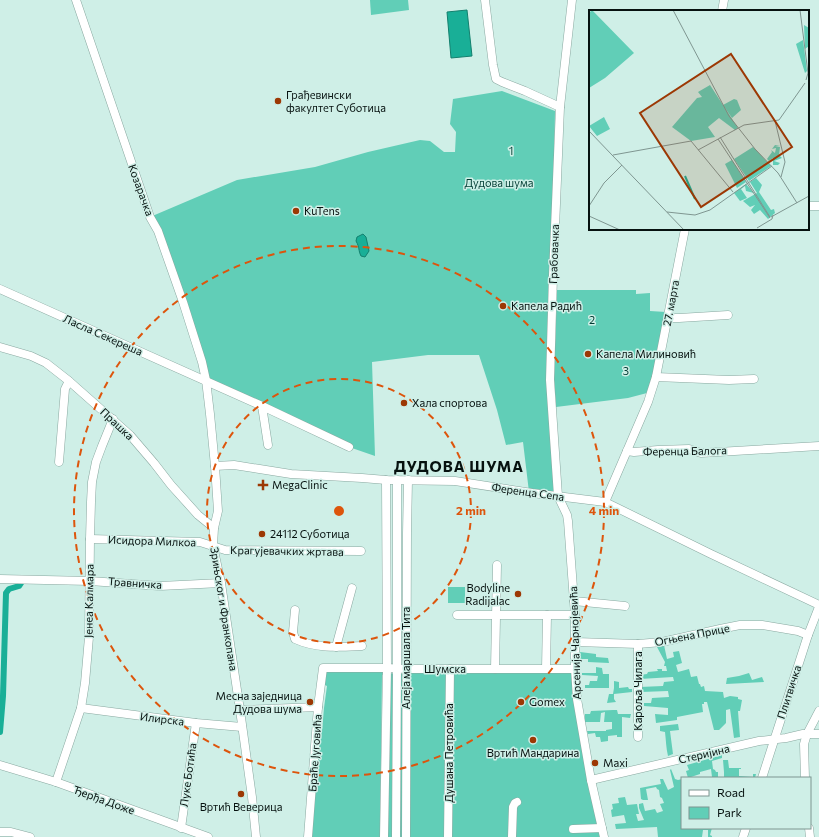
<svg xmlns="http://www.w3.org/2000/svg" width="819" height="837" font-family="Commissioner,sans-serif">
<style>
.green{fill:#61ceb7}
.water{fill:#19af97;stroke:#13806e}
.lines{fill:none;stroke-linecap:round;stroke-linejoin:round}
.canal{stroke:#19af97;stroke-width:6}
.minor-casing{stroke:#89a8a0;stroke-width:9}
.minor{stroke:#fff;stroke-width:8}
.ring{fill:none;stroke:#dd550c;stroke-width:2;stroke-dasharray:7 5}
.poi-dot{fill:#9c3804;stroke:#cfefe7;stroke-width:1.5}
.labels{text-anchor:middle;stroke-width:3;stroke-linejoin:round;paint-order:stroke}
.poi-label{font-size:11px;fill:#06110f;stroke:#cfefe7;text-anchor:start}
.park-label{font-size:11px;fill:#003d33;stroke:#cfefe7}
.street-label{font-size:11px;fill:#06110f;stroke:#cfefe7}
.district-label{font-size:15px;font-weight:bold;letter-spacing:1px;fill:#06110f;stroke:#cfefe7}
.inset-river{fill:none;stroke:#19af97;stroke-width:2}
.inset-road{fill:none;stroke:#7f9691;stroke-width:1}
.view{fill:#9c3804;fill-opacity:0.15;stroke:#9c3804;stroke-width:2}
.inset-edge{fill:none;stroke:#06110f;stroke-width:2}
.centre{fill:#dd550c;stroke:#cfefe7;stroke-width:2}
.ring-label{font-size:12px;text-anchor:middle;font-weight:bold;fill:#dd550c;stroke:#cfefe7;stroke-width:3;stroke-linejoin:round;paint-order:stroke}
</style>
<rect width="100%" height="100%" fill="#cfefe7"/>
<g class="green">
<path d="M370 0H408L409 10 371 15Z"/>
<path d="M502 91 555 111 554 172 550 275 555 493 529 492 523 442 506 445 497 410 479 355H428L372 362 375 456 349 447 206 380 202 362 150 217 237 180 315 167 368 152 420 140 430 141 444 152H455L456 132 450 124 453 99Z"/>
<path d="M557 290H636V294L650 293V311L666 312 653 373 647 393 628 398 556 407 554 378Z"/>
<rect x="448" y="587" width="17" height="16"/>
<path d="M664 645 667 659 674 657 673 652 679 651 682 663 676 665 678 672 689 669 691 677 697 676 699 684H700L701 687 704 686 705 691 723 692 724 698 730 696 738 697V699L742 700 740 711H738L740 737 734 738 730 709 726 710V723L719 730H714L707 702H704V704H702L703 712 677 717V720L656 723 655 714 668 715V708L644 706V703H651L652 698 669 697 668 691 641 692 640 687 663 686 664 682 674 681 673 677 640 679V675L647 674 648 672 658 671 657 669H662V671H667L666 666H664L665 662 657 647Z"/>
<path d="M580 652 596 654V657L608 658 609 663 588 662V659H580Z"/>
<path d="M596 667 602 668 603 674H609V688H585V685H589L590 681H597L598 676 582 675V673H596Z"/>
<path d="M385 669V674L382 675 380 837H310L318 731H322L324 708 327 686 323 684 324 670Z"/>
<path d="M408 671H573L602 837H410Z"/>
<path d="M389 673 394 674 393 837H386Z"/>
<path d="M749 673 752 680 762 677 764 682 726 684 727 678 739 676Z"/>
<path d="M401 674H405V837H400Z"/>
<path d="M614 681 619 682V688L628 687 629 689H632V692L614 694V699L616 702 607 703 609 694H613L614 688Z"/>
<path d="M613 710H617L618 714H631L630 718 622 717V737H617V735L608 736V741L601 742 600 737H596L595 733 588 734 587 731H606V730L612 729V722H604L605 712 601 713 600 722H585V714H590L591 711Z"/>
<path d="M678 724 679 730 670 731 673 754 668 756C666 748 666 740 665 732L660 731V726Z"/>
<path d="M722 755V758L712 761 713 769 715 770 716 772H718V778L712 777 711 769 700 772V774L688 778 686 771 689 770 687 765Z"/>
<path d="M723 760H728L729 768H741V769H739V776L753 777V774H756L755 778H724V772Z"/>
<path d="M671 769 675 779 678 780 682 779V828H712L710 835 712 836V837H708V830H703L702 837H658L657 827 616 829 615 824 626 823 624 815 612 817 611 810 613 809 612 804 619 803 618 798 625 797 627 805 637 804 639 814H636L638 821 644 820 639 808V804L643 803 645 811 655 809 657 813 663 811 660 804 664 803 662 798 660 797 659 790 657 789 656 787 646 789 648 800H643L641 799 640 788 661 784 660 779H663L668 790 674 787 670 770Z"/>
</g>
<g class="water">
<path d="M467 10 472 56 451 58 447 12Z"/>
<path d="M363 234 366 237 369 251 365 257 361 256C358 250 360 248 356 241L357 237Z"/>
</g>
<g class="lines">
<path class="canal" d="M0 732 3 696 6 593 9 589 19 586 23 580"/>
<defs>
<g id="minor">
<path d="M76 0 150 217 158 231 183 302 202 362 206 380 210 414 215 466 218 511 214 528 213 546 221 583 240 710 252 797 256 837"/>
<path d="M485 0 493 65 496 79 502 82 525 91 560 107"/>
<path d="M572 0 560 107 553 276 550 380 558 496 567 515 568 521 575 615V669L577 699 591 780 604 837"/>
<path d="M722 11 724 0"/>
<path d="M808 206H819"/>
<path d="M0 289 262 406 349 447"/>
<path d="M668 318H679L728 315"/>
<path d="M0 347 31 356 46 363 69 381 130 435 154 463 171 485 198 515 214 528"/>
<path d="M656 377 729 380 754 379"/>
<path d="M262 406 268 445"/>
<path d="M627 451 634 452 658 450 689 449 701 453 819 446"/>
<path d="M59 462 65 389 69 381"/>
<path d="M215 466 234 465 291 474 362 478 386 480 455 481 532 493 605 502 711 554 819 605"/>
<path d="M605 502 648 402 656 377 685 229"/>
<path d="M90 539 200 542 225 550 361 551"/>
<path d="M0 579 90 581 160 586 221 583"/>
<path d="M574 601 625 606"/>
<path d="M295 610 293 632 295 639C317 649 339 647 362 646"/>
<path d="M457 615H575"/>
<path d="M576 642 638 644 662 642 720 629 740 625H762L798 631 808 635"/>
<path d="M638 644V737"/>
<path d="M336 647 352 588"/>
<path d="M495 669 497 565"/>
<path d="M546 669 547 615"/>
<path d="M81 708 196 723 242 727"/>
<path d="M240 710 318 707"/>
<path d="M0 765 56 782 208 837"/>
<path d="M762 778 808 635 819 607"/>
<path d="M805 778 804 744 807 734 819 711"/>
<path d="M591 780 759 741 786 738 803 734H819"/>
<path d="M56 782 81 708 85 683 89 637 90 539 91 502 92 482 96 462 102 446 113 419"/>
<path d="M181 828 196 723"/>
<path d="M809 828 810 837"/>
<path d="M573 829 602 828"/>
<path d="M0 832H11L30 837"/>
<path d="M308 837 318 707 323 668H387L406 669H575"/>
<path d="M384 837 387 668 386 480"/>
<path d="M396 837 397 668V480"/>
<path d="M406 837 407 533 408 480"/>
<path d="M448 837 450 669"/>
<path d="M512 837 513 807 515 803 517 802"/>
<path d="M743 837 746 828"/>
</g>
</defs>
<use href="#minor" class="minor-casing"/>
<use href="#minor" class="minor"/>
</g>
<g class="ring">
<circle cx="339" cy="511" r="132"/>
<circle cx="339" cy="511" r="265"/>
</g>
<g class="poi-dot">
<circle cx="278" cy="101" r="4"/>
<circle cx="296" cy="211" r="4"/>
<circle cx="503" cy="306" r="4"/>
<circle cx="588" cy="354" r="4"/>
<circle cx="404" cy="403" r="4"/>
<path d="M261 479h4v4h4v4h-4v4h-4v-4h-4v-4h4z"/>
<circle cx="262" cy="534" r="4"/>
<circle cx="518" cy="594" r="4"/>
<circle cx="310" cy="702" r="4"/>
<circle cx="521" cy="702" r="4"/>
<circle cx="533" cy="740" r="4"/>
<circle cx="595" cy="763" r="4"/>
<circle cx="241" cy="794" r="4"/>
</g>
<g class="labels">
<g class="poi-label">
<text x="286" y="99">Грађевински<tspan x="286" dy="13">факултет Суботица</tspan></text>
<text x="304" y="215">KuTens</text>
<text x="511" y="310">Капела Радић</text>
<text x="596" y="358">Капела Милиновић</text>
<text x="412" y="407">Хала спортова</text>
<text x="272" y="489">MegaClinic</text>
<text x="270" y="538">24112 Суботица</text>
<text x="510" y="592" text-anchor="end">Bodyline<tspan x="510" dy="13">Radijalac</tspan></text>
<text x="302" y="700" text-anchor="end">Месна заједница<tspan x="302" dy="13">Дудова шума</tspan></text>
<text x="529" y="706">Gomex</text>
<text x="533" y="757" text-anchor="middle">Вртић Мандарина</text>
<text x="603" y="767">Maxi</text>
<text x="241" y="811" text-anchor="middle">Вртић Веверица</text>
</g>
<g class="park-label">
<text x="511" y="155">1</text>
<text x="499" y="187">Дудова шума</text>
<text x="592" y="324">2</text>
<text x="626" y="375">3</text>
</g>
<g class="street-label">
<text transform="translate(141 190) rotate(70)" y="4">Козарачка</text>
<text transform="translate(554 254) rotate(-88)" y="4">Грабовачка</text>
<text transform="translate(671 303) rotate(-79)" y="4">27. марта</text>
<text transform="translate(103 335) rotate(24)" y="4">Ласла Секереша</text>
<text transform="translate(117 424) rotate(43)" y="4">Прашка</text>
<text transform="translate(685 451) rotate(-1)" y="4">Ференца Балога</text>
<text transform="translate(528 492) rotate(8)" y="4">Ференца Сепа</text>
<text transform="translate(152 541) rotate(2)" y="4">Исидора Милкоа</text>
<text transform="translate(287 551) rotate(1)" y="4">Крагујевачких жртава</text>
<text transform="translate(135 583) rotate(4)" y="4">Травничка</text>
<text transform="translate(89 601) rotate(-89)" y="4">Јенеа Калмара</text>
<text transform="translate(224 609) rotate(81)" y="4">Зрињског и Франкопана</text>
<text transform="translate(692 635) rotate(-11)" y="4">Огњена Прице</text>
<text transform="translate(575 643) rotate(-92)" y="4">Арсенија Чарнојевића</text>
<text transform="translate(406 658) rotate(-90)" y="4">Алеја маршала Тита</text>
<text x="445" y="673">Шумска</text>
<text transform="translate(638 691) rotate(-90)" y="4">Кароља Чилага</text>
<text transform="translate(789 692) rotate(-72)" y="4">Плитвичка</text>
<text transform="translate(162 719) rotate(7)" y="4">Илирска</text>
<text transform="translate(315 753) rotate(-86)" y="4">Браће Југовића</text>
<text transform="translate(449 753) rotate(-90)" y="4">Душана Петровића</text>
<text transform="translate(704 754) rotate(-13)" y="4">Стеријина</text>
<text transform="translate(188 775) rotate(-82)" y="4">Луке Ботића</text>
<text transform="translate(104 800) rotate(20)" y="4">Ђерђа Доже</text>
</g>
<g class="district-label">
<text x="459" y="472">ДУДОВА ШУМА</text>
</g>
</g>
<g transform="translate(589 10)">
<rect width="220" height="220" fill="#cfefe7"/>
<path d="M3 0 45 43 16 68 0 78V3ZM215 15 220 18V36L216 39ZM214 30 218 61 216 63 207 34ZM121 75 149 118 146 120 130 108 119 117 126 127 102 131 83 117 108 88 113 87 109 82ZM145 89 148 90 152 100 143 108 134 95ZM15 107 21 119 8 126 0 116ZM186 135 191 136H186L191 137 190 145 193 148 185 151 191 153 186 158 189 155H184V148L180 151 178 149 183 142 182 140 186 143 187 138 183 139ZM164 137 182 156 160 171 145 149ZM143 150 157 172 148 178 136 154ZM167 168 173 175 170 182 182 200 185 199 186 203 179 209 171 200 165 204 162 200 166 195 161 197 154 191 168 183 161 172ZM157 174 165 183 157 181 156 176 152 179 158 188 151 191 145 183Z" fill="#61ceb7"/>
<path class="inset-river" d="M96 166 106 189"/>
<path class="inset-road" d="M84 0 140 106 166 139 189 163 208 193M211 0 219 63 217 70M186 111 196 152 192 167M0 121 95 220M131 127 181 207M129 129 181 208M109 140 155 115 190 110 216 73M24 145 102 131 144 182M0 196 15 173 33 155M78 202 106 205 121 200 183 156M0 206 31 220M182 207 220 186M168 218 183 209 184 205"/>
<path class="view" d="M142 44 203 137 112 197 51 103Z"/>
<rect width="220" height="220" class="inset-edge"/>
</g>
<circle cx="339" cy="511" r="6" class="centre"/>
<g class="ring-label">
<text x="471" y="515">2 min</text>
<text x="604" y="515">4 min</text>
</g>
<rect x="681" y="777" width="130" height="52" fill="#cfefe7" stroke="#7f9691"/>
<rect x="689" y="790" width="20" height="6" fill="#ffffff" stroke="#7f9691"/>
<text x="717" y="797" font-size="12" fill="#06110f">Road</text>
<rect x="689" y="807" width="20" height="12" fill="#61ceb7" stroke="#7f9691"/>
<text x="717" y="817" font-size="12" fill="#06110f">Park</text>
</svg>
